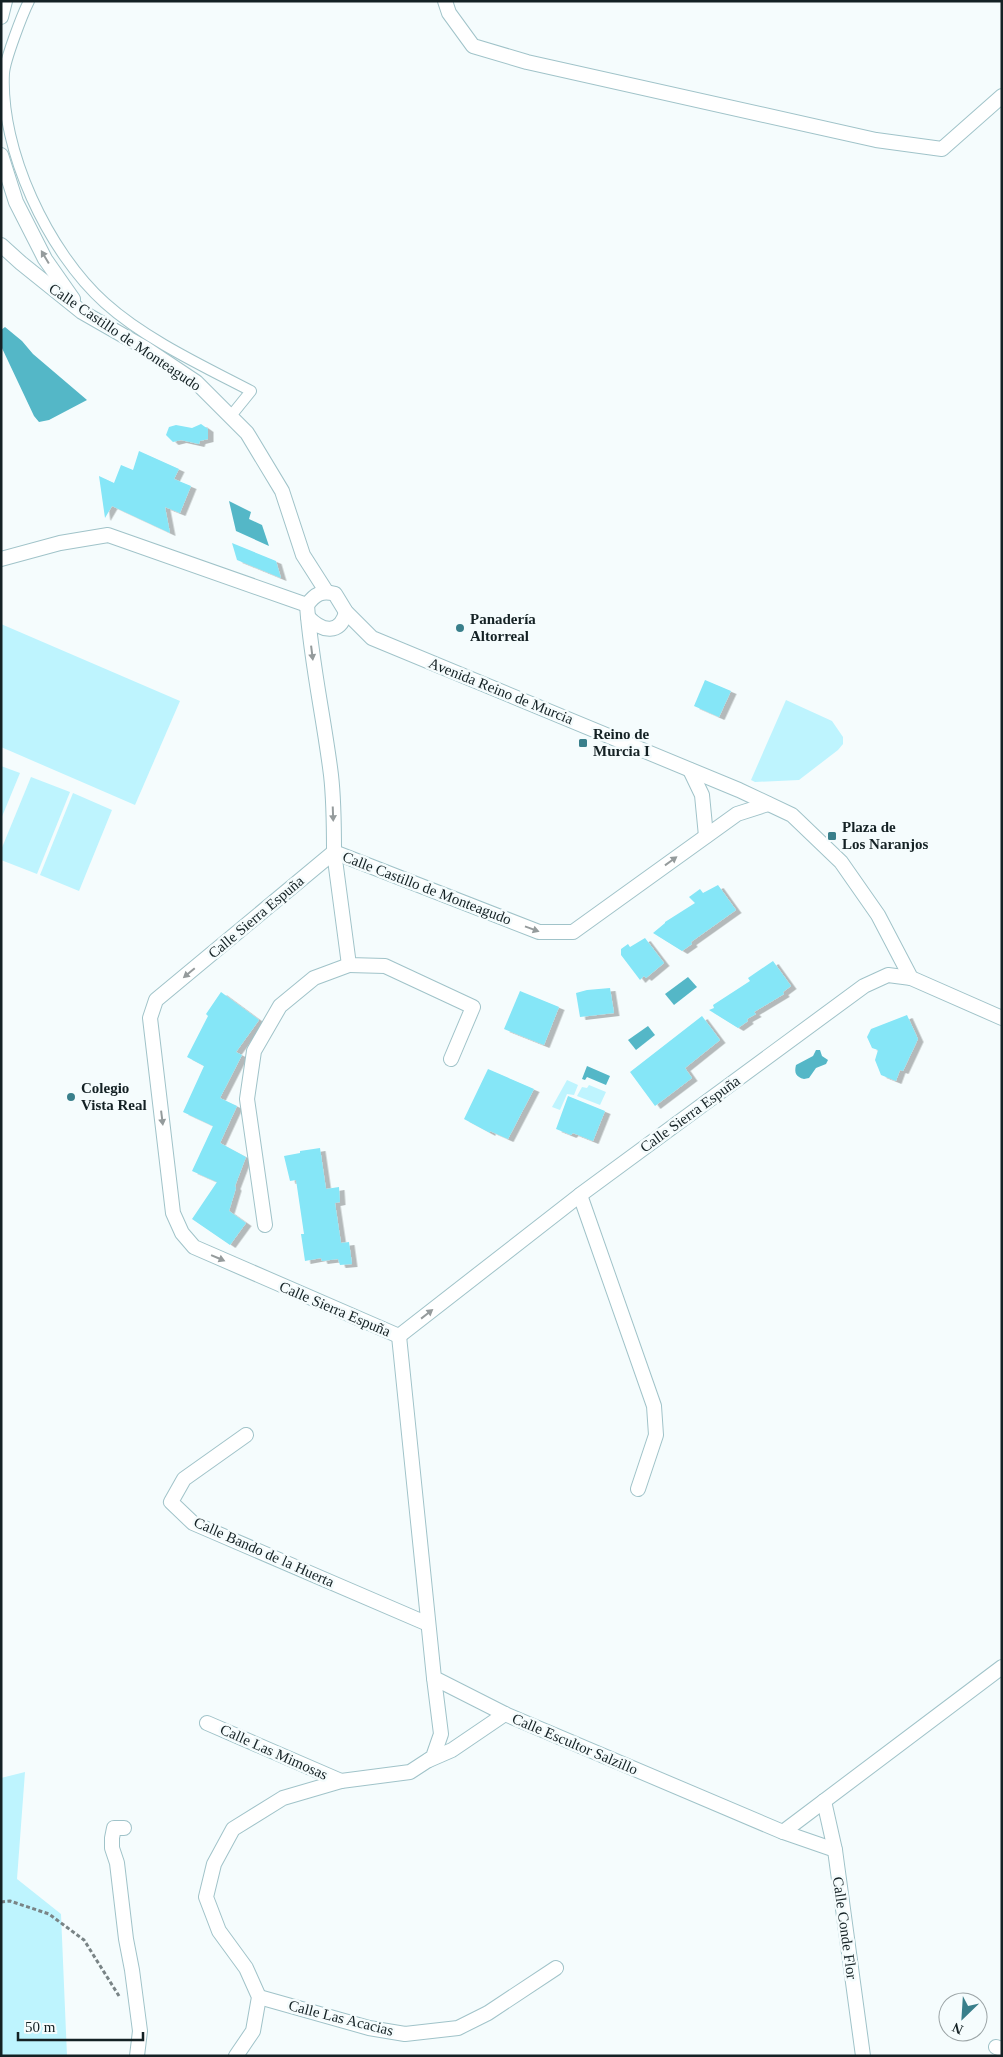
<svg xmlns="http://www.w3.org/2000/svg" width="1003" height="2057" font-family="'Times New Roman',serif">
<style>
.green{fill:#bef4fe}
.water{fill:#54b7c7}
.building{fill:#85e6f7;filter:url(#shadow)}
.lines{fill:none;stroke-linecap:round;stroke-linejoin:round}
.pedestrian-casing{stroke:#a0c3c9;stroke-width:12}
.minor-casing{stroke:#a0c3c9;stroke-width:16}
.path{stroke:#798486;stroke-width:3;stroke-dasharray:4 2.5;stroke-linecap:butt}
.pedestrian{stroke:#fff;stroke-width:10}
.minor{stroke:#fff;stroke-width:14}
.oneway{fill:#959b9c}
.poi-dot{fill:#397f8b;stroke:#f5fcfd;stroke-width:2}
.labels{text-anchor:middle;stroke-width:5;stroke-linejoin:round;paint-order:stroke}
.street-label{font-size:15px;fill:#142124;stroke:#f5fcfd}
.poi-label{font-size:15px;font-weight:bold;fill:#142124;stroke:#f5fcfd;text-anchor:start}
</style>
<defs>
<filter id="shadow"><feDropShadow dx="5.5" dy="3" stdDeviation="0" flood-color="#0004"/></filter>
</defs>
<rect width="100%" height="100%" fill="#f5fcfd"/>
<g class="green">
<path d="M1 624 180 701 135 805 1 747Z"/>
<path d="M786 700 832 721 843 737V744L838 750 799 780 755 782 751 780Z"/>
<path d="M1 766 20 773 1 819Z"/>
<path d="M31 777 70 792 37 874 1 860V850Z"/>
<path d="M73 793 112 810 79 891 40 875Z"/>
<path d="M567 1080 578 1085 574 1095 567 1094 560 1110 552 1107Z"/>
<path d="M589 1085 606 1092 600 1105 577 1096 582 1087 587 1088Z"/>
<path d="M25 1772 17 1879 61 1914 67 2056H1V1778Z"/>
</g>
<g class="water">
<path d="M5 327 22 341 33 354 87 400 49 420 39 422 34 416 1 346V330Z"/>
<path d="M229 501 251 512 249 519 262 525 269 546 236 531Z"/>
<path d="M688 977 697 987 674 1005 665 994Z"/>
<path d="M648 1026 655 1035 636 1050 628 1040Z"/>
<path d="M816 1050H820L822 1056 828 1060 826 1064 816 1068 809 1078 804 1079C796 1077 794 1073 796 1065L813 1056Z"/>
<path d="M587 1066 610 1076 606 1085 587 1077 585 1080 582 1079Z"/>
</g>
<g class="building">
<path d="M201 424 208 429V439L200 441 199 444 181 440 173 442 166 435 169 427 176 425 192 428Z"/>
<path d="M139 451 179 469 174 479 191 486 180 513 165 507 170 533 112 506 105 518 99 476 114 483 121 465 133 470Z"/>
<path d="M232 543 276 561 281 578 237 560Z"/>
<path d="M705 680 731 691 719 717 694 706Z"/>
<path d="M718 885 736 910 691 942 692 944 682 951 653 933 665 923V922L695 903 689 897 700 889 703 893Z"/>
<path d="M645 938 664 963 646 978 644 976 640 980 621 955V949L628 944 630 947Z"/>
<path d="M773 961 791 986 783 992 784 994 754 1012 756 1014 747 1019 748 1021 738 1028 709 1010 714 1008 713 1005 750 981 748 978Z"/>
<path d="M610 988 614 1013 580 1017 576 993 587 990Z"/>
<path d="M520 991 559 1007 544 1045 504 1029Z"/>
<path d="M221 992 259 1020 236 1052 242 1055 220 1098 237 1106 220 1143 246 1157 235 1186 236 1188 229 1211 246 1223 230 1245 192 1219 217 1182 192 1171 213 1126 183 1112 204 1066 187 1057 208 1016 206 1014Z"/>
<path d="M907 1015 918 1039 903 1071 900 1070 896 1081 881 1075 875 1060 878 1050 872 1048 867 1037 871 1029Z"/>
<path d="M702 1016 720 1040 685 1068 692 1078 655 1106 630 1072Z"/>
<path d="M488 1069 534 1089 508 1139 490 1131V1133L464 1119Z"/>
<path d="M568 1096 605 1111 593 1141 573 1133 571 1135 556 1129Z"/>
<path d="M320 1148 326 1189 339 1187 340 1202 335 1203 341 1243 349 1242 352 1264 340 1265 338 1259 322 1261 321 1258 305 1261 301 1234H304L296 1180 290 1181 284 1156 300 1153V1151Z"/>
</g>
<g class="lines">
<defs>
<path id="pedestrian" d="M29 1C22 15 5 60 4 73 0 150 48 252 105 303 145 339 203 366 251 391L230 417"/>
<g id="minor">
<path d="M445 1 449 13 473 46 527 62 876 140 942 149 1002 96"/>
<path d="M1 17 5 1"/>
<path d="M1 155 16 202 45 259 73 299"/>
<path d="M1 245 21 263 82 312 145 348 196 382 247 433 282 491 303 555 326 591"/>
<path d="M1 559 60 543 108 535 307 605C315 594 322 590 335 594L346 612 372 638 739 790 792 815 841 862 878 915 911 978 1002 1018"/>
<path d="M307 605C311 662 324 718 331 775 334 801 334 826 334 852L539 932H573L737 814 768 804"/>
<path d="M308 617C322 632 340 635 346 612"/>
<path d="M690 770 702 795 706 836"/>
<path d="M334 852 156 1000 150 1018 173 1213 182 1233 194 1247 399 1336 580 1195 864 986 888 975 911 978"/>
<path d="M334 852 349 965 385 966 473 1007 451 1059"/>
<path d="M580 1195 654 1406 656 1435 638 1489"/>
<path d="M265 1225 247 1099 254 1051 280 1006 314 978 349 965"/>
<path d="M399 1336 434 1678 505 1714 783 1832 1002 1667"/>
<path d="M246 1435 184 1479 171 1502 193 1523 428 1624"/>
<path d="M207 1723 341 1781"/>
<path d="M429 1760 452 1750 505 1714"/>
<path d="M824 1801 835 1850 863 2056"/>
<path d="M124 1828H114L112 1838V1848L117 1863 126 1939 132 1970 140 2031 137 2056"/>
<path d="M783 1832 835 1850"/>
<path d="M259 1997 369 2028 405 2034 458 2028 488 2013 556 1968"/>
<path d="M996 2047 1002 2049"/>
<path d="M236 2056 253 2031 259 1997 246 1968 219 1931 206 1897 214 1864 233 1829 283 1798 341 1781 410 1772 433 1757 441 1734 434 1678"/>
</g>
</defs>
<use href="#pedestrian" class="pedestrian-casing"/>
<use href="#minor" class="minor-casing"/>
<path class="path" d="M1 1902 10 1901 49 1914 84 1940 119 1996"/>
<use href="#pedestrian" class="pedestrian"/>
<use href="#minor" class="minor"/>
</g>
<defs><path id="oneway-solid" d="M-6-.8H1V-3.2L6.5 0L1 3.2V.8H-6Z" transform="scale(1.25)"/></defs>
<g class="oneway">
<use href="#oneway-solid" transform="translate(45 257) rotate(-121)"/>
<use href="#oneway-solid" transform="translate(312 653) rotate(83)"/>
<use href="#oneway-solid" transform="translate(333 814) rotate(88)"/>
<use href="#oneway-solid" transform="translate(671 861) rotate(-36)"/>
<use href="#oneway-solid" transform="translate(532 929) rotate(20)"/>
<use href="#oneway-solid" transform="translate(189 973) rotate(140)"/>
<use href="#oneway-solid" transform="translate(162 1118) rotate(83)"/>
<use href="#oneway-solid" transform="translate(218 1258) rotate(23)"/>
<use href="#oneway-solid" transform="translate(427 1314) rotate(-38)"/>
</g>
<g class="poi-dot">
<circle cx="460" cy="628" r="5"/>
<rect x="578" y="738" width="10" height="10" rx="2.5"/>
<rect x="827" y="831" width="10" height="10" rx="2.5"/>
<circle cx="71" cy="1097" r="5"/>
</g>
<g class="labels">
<g class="street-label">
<text transform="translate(125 337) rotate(34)" y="5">Calle Castillo de Monteagudo</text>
<text transform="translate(501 691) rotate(22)" y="5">Avenida Reino de Murcia</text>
<text transform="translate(427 888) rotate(21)" y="5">Calle Castillo de Monteagudo</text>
<text transform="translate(256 917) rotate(-40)" y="5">Calle Sierra Espuña</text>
<text transform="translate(690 1114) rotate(-36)" y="5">Calle Sierra Espuña</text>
<text transform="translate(335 1309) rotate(23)" y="5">Calle Sierra Espuña</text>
<text transform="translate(264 1552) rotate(24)" y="5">Calle Bando de la Huerta</text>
<text transform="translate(575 1744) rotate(23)" y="5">Calle Escultor Salzillo</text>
<text transform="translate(274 1752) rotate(24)" y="5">Calle Las Mimosas</text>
<text transform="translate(845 1928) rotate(82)" y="5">Calle Conde Flor</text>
<text transform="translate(341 2018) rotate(14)" y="5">Calle Las Acacias</text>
</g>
<g class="poi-label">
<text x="470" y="624">Panadería<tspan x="470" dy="17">Altorreal</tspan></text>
<text x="593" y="739">Reino de<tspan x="593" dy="17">Murcia I</tspan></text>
<text x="842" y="832">Plaza de<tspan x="842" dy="17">Los Naranjos</tspan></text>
<text x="81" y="1093">Colegio<tspan x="81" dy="17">Vista Real</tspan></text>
</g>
</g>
<rect width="1003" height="2057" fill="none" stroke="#142124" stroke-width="5"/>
<g transform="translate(963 2017) rotate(205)"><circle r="24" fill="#f5fcfd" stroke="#9ba4a6"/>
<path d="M0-4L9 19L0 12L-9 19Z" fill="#397f8b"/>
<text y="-8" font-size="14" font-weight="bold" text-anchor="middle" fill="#142124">N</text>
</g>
<path d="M18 2032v8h125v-8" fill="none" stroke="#142124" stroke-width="2.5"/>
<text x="25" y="2032" font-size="15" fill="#142124" stroke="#f5fcfd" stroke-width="4" paint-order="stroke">50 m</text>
</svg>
